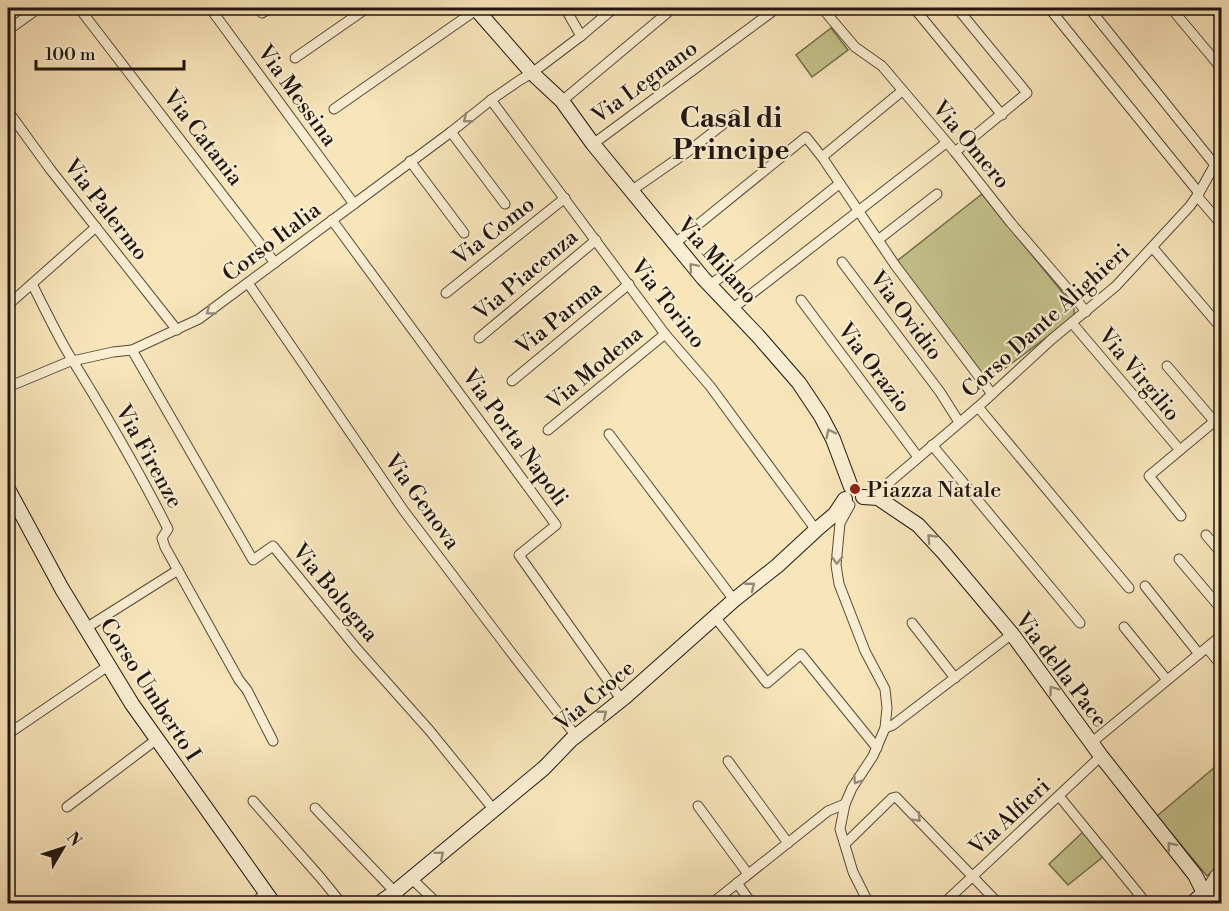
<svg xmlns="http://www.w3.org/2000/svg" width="1229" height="911" font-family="'Libre Bodoni',serif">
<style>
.green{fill:#c4c28b;stroke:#726c4c;stroke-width:1.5}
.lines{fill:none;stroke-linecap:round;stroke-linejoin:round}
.street-casing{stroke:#574938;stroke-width:11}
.secondary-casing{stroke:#21150d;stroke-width:16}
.street{stroke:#faeed2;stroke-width:9}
.secondary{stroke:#faeed2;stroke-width:14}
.oneway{stroke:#988c79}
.poi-dot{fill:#8f2418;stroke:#faeed2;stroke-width:2}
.labels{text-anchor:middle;stroke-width:4.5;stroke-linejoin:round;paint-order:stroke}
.street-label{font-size:22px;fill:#21150d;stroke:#faeed2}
.poi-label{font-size:22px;fill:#21150d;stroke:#faeed2;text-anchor:start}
.district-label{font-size:28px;font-weight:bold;fill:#21150d;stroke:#faeed2}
</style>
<rect width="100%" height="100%" fill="#f8e5ba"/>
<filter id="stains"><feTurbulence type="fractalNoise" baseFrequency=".00333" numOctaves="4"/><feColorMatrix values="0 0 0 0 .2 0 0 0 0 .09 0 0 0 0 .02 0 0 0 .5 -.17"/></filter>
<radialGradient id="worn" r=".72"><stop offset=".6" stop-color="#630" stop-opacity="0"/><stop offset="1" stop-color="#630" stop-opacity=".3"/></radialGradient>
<g class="green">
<path d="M831 28 848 50 812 77 796 55Z"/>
<path d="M982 194 1072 304 1074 309V317L988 381 897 261Z"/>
<path d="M1221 762V864L1207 876 1157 816Z"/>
<path d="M1084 831 1104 856 1068 885 1049 864Z"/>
</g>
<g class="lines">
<defs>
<g id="street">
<path d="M79 8 275 263"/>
<path d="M210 8 354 204"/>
<path d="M565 8 581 36"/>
<path d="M822 8 855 47 882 66 955 152 1011 223 1073 295 1086 312"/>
<path d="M914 8 1002 115"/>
<path d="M1049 8 1199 193"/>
<path d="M1089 8 1215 165"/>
<path d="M1171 8 1222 69"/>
<path d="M262 13 270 8"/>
<path d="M8 30 39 8"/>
<path d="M295 58 367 8"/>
<path d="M491 100 665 334 710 386 816 530"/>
<path d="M562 101 673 8"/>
<path d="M334 109 476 10"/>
<path d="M8 111 50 169 177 330"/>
<path d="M451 132 505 204"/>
<path d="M593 144 777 8"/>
<path d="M955 152 1027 93 957 8"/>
<path d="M822 157 902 91"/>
<path d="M410 161 464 233"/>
<path d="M631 191 690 150 735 115"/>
<path d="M1197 196 1222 225"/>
<path d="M332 220 556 525 519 555 621 699"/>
<path d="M878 240 937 194"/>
<path d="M674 244 806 137 822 157 895 265 992 394"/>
<path d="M1153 248 1222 329"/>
<path d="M842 262 940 392 959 422"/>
<path d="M248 283 404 511 510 651 576 736"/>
<path d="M32 284C44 307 55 331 68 353 104 411 138 469 168 529L162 538 165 547 239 680 247 690 273 741"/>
<path d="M710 285 740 263 839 184"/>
<path d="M446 293 565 198"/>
<path d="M801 300 918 457"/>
<path d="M8 305 96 227"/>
<path d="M732 309 946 143"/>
<path d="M1072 323 1179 449"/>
<path d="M479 338 596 240"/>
<path d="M132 350 253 560 273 546 357 649 430 731 494 810"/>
<path d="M1167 366 1214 421"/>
<path d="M512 381 629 284"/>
<path d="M8 387 68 362 113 352 132 350 199 319 451 132 491 100 520 80 532 73 581 36 614 8"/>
<path d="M978 407 1129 588"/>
<path d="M548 430 665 334"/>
<path d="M609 434 734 600"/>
<path d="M932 445 1080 623"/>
<path d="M872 497 978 407 1052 339 1116 286 1190 206 1199 193 1222 152"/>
<path d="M850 505 840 523 836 565 839 584 865 651 885 689 887 708 885 728 873 756 852 788 845 804 840 829 853 872 869 904"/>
<path d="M1181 516 1149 476 1222 415"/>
<path d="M1206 535 1222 554"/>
<path d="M1179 559 1222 610"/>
<path d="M1145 586 1199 654"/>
<path d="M715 617 767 683 801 654 877 748"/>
<path d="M912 623 955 678"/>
<path d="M1124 627 1167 680"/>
<path d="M86 628 178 570"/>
<path d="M1207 648 1222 666"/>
<path d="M885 728 893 725 1012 634"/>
<path d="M8 734 108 666"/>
<path d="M1091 743 1222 635"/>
<path d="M728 761 788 843"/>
<path d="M1059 796 1147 904"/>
<path d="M253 801 320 877 342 904"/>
<path d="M698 806 748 874"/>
<path d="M67 807 157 739"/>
<path d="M315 808 395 892"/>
<path d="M845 844 892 798 896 797 999 904"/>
<path d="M411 878 438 904"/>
<path d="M737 883 752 904"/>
<path d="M1204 893 1215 875 1222 870"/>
<path d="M8 901 9 904"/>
<path d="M253 904 267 892"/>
<path d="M711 904 828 811 845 804"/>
<path d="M943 904 1101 756"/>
</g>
<g id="secondary">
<path d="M475 8 532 73 562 101 593 144 703 278 759 337 799 383 821 416 833 439 851 487"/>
<path d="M8 489 62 589 132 704 274 904"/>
<path d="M863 497 878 498 918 525 944 553 1012 634 1101 756 1195 875 1204 893 1218 904"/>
<path d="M378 904 395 892 544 768 571 740 625 697 734 600 777 566 816 530 835 514 845 499"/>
<path d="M1191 904 1204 893 1222 892"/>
</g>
</defs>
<use href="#street" class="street-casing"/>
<use href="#secondary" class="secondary-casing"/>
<use href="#street" class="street"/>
<use href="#secondary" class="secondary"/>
</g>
<defs><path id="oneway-chevron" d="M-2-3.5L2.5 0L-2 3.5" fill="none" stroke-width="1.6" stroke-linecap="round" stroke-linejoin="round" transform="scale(1.5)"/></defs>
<g class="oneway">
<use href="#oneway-chevron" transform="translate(467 119) rotate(142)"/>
<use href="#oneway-chevron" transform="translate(693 267) rotate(-130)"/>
<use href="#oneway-chevron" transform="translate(210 311) rotate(143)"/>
<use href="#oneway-chevron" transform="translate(830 433) rotate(-116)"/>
<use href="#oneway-chevron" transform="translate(931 538) rotate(-133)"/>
<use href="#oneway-chevron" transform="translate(837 560) rotate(91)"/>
<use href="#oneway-chevron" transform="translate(751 586) rotate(-39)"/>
<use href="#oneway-chevron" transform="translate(1053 690) rotate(-125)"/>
<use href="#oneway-chevron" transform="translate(603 714) rotate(-39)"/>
<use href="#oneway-chevron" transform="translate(857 780) rotate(123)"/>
<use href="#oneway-chevron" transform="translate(917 818) rotate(47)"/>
<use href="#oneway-chevron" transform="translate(1171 846) rotate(-129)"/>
<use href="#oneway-chevron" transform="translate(440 855) rotate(-40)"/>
</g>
<circle class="poi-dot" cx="855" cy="489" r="6"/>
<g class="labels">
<g class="street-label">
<text transform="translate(644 81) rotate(-36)" y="8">Via Legnano</text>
<text transform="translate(298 95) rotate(54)" y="8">Via Messina</text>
<text transform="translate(204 137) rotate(52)" y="8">Via Catania</text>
<text transform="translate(972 144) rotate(50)" y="8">Via Omero</text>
<text transform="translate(107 209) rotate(52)" y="8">Via Palermo</text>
<text transform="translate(493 230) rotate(-38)" y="8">Via Como</text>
<text transform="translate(271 241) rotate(-37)" y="8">Corso Italia</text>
<text transform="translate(718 260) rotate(48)" y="8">Via Milano</text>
<text transform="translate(525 274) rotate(-40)" y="8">Via Piacenza</text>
<text transform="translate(669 303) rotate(52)" y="8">Via Torino</text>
<text transform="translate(907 315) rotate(53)" y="8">Via Ovidio</text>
<text transform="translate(558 317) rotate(-39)" y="8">Via Parma</text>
<text transform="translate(1045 320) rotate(-42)" y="8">Corso Dante Alighieri</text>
<text transform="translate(594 367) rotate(-40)" y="8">Via Modena</text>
<text transform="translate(875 367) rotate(53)" y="8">Via Orazio</text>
<text transform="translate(1140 374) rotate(50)" y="8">Via Virgilio</text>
<text transform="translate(516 437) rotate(54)" y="8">Via Porta Napoli</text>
<text transform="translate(150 456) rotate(61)" y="8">Via Firenze</text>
<text transform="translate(423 501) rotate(54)" y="8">Via Genova</text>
<text transform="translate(336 592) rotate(50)" y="8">Via Bologna</text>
<text transform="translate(1062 669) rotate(53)" y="8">Via della Pace</text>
<text transform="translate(151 689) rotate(57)" y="8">Corso Umberto I</text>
<text transform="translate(594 695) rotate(-40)" y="8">Via Croce</text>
<text transform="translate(1009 816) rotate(-43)" y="8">Via Alfieri</text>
</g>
<g class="poi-label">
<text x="867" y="497">Piazza Natale</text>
</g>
<g class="district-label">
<text x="731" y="127">Casal di<tspan x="731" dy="32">Principe</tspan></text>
</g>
</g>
<rect width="1229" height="911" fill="none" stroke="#f8e5ba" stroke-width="30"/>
<rect x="9" y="9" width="1211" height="893" fill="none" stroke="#21150d" stroke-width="3"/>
<rect x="15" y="15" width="1199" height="881" fill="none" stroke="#21150d" stroke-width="1.5"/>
<g transform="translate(63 848) rotate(51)" stroke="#faeed2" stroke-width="4.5" paint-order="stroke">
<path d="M0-4.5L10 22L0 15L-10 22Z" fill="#21150d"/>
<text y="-9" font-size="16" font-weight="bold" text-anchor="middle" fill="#21150d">N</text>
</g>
<path d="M36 60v9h148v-9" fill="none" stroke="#21150d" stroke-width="3"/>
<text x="45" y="60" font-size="18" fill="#21150d" stroke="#faeed2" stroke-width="4.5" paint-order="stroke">100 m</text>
<rect width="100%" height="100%" filter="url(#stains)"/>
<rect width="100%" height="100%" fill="url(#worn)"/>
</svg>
